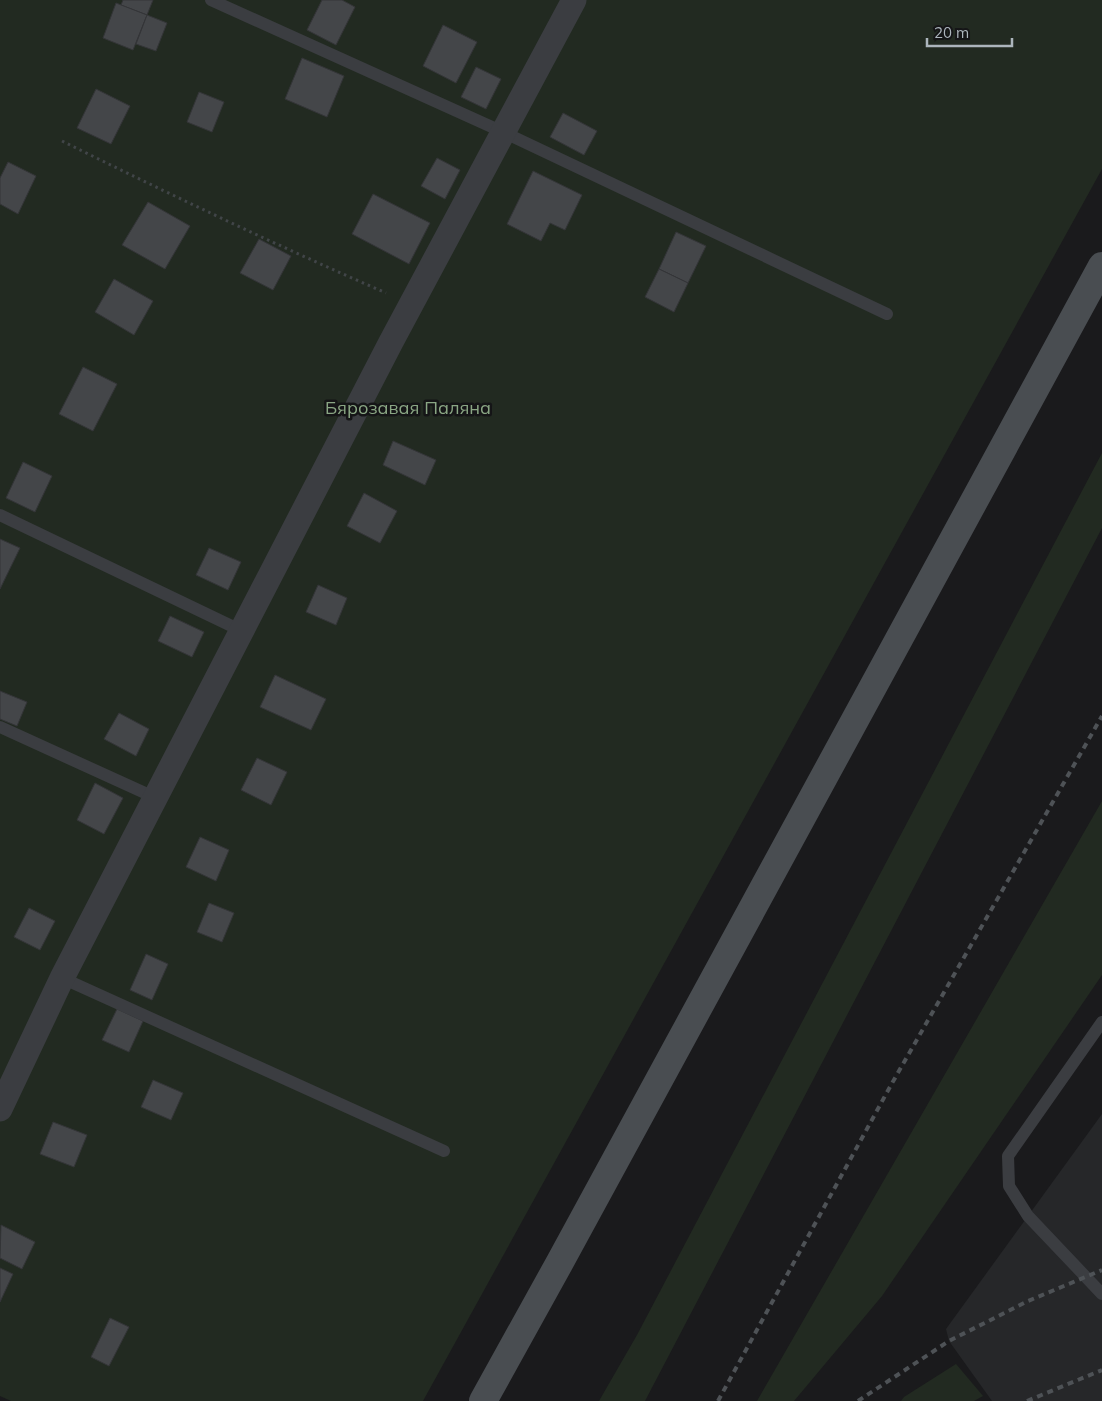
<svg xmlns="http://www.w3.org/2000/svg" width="1102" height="1401" font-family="Mulish,sans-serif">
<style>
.built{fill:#262729}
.green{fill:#222a21}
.building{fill:#444649;stroke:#343538}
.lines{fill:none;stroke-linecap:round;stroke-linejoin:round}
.path{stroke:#414548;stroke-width:3;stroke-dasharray:2.5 4;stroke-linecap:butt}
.lane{stroke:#3b3d41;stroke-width:12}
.street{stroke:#3b3d41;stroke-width:25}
.secondary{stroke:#494d51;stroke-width:28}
.rail{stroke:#4e5256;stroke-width:4;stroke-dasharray:6 5;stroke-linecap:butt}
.labels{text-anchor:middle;stroke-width:5;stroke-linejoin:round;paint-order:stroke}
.park-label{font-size:18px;fill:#8aa684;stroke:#151517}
</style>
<rect width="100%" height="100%" fill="#1a1a1c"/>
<path class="built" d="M1102 1114V1401H992L949 1341 946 1329Z"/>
<g class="green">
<path d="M0 0H1102V169L423 1401H11L0 1396Z"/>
<path d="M1102 453V528L645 1401H599L637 1335Z"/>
<path d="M1102 801V975L882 1296 794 1401H757Z"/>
<path d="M956 1364 983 1396 974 1401H901L904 1397Z"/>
</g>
<g class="building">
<path d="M123 0H153L147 15 121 5Z"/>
<path d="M322 0H342L355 7 336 45 307 30Z"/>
<path d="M116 3 147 15 133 50 103 38Z"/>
<path d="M147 15 167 23 156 51 136 44Z"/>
<path d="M443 25 477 42 456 83 423 66Z"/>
<path d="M302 58 344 76 327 117 285 99Z"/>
<path d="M476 67 501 79 486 109 461 97Z"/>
<path d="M96 89 130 106 111 144 77 128Z"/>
<path d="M199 92 224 102 212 132 187 122Z"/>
<path d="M563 113 597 131 584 155 550 137Z"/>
<path d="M437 158 460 170 445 199 421 186Z"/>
<path d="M8 162 36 176 18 214 0 204V178Z"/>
<path d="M533 171 582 195 565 230 550 223 541 241 507 224Z"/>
<path d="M373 194 430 223 409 264 352 234Z"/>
<path d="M148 202 190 226 165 269 122 245Z"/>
<path d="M676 232 706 246 688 283 659 269Z"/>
<path d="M259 239 291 256 273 290 240 273Z"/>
<path d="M659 269 688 283 674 312 645 297Z"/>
<path d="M114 279 153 301 134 335 95 312Z"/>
<path d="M83 367 117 384 93 431 59 414Z"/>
<path d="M393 441 436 460 425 485 383 465Z"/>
<path d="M23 462 52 476 35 512 6 498Z"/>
<path d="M364 493 397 511 380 543 347 526Z"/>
<path d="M0 539 20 548 0 589Z"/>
<path d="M209 548 241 562 228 590 196 575Z"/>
<path d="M318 585 347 598 336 625 306 612Z"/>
<path d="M170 616 204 632 192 657 158 641Z"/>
<path d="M275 675 326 699 311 730 260 707Z"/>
<path d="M0 691 27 702 17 726 0 719Z"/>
<path d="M119 713 149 729 136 756 104 739Z"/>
<path d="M257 758 287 772 271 805 241 790Z"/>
<path d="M95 783 123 798 104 834 77 820Z"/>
<path d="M200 837 229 850 216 881 186 867Z"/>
<path d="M209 903 234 913 222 942 197 932Z"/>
<path d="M29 908 55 921 40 950 14 937Z"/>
<path d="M146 954 168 964 152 1000 130 990Z"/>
<path d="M117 1009 143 1021 129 1052 102 1040Z"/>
<path d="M153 1080 183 1093 171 1120 141 1107Z"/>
<path d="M53 1122 87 1135 74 1167 40 1154Z"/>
<path d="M1 1225 35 1242 22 1269 0 1258Z"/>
<path d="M0 1268 13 1274 0 1302Z"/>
<path d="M110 1318 129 1327 109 1366 91 1357Z"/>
</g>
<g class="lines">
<path class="path" d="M62 141C169 194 276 245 386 293"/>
<g class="lane">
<path d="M211 0 503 132 887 314"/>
<path d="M0 515 242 631"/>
<path d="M0 727 156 798"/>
<path d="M62 978 444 1151"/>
<path d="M1102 1022 1008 1156 1009 1186 1028 1216 1102 1294"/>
</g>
<path class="street" d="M0 1109 62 978 391 342 574 0"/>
<path class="secondary" d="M483 1401 560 1262 1102 266"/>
<g class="rail">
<path d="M718 1401 891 1085 1102 716"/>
<path d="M858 1401 949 1341 1028 1301 1102 1270"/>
<path d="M1027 1401 1102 1370"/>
</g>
</g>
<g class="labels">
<g class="park-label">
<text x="408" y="414">Бярозавая Паляна</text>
</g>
</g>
<path d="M927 38v8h85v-8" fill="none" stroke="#acb5bc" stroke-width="2.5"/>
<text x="934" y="38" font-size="15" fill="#acb5bc" stroke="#151517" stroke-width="4" paint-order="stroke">20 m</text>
</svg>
